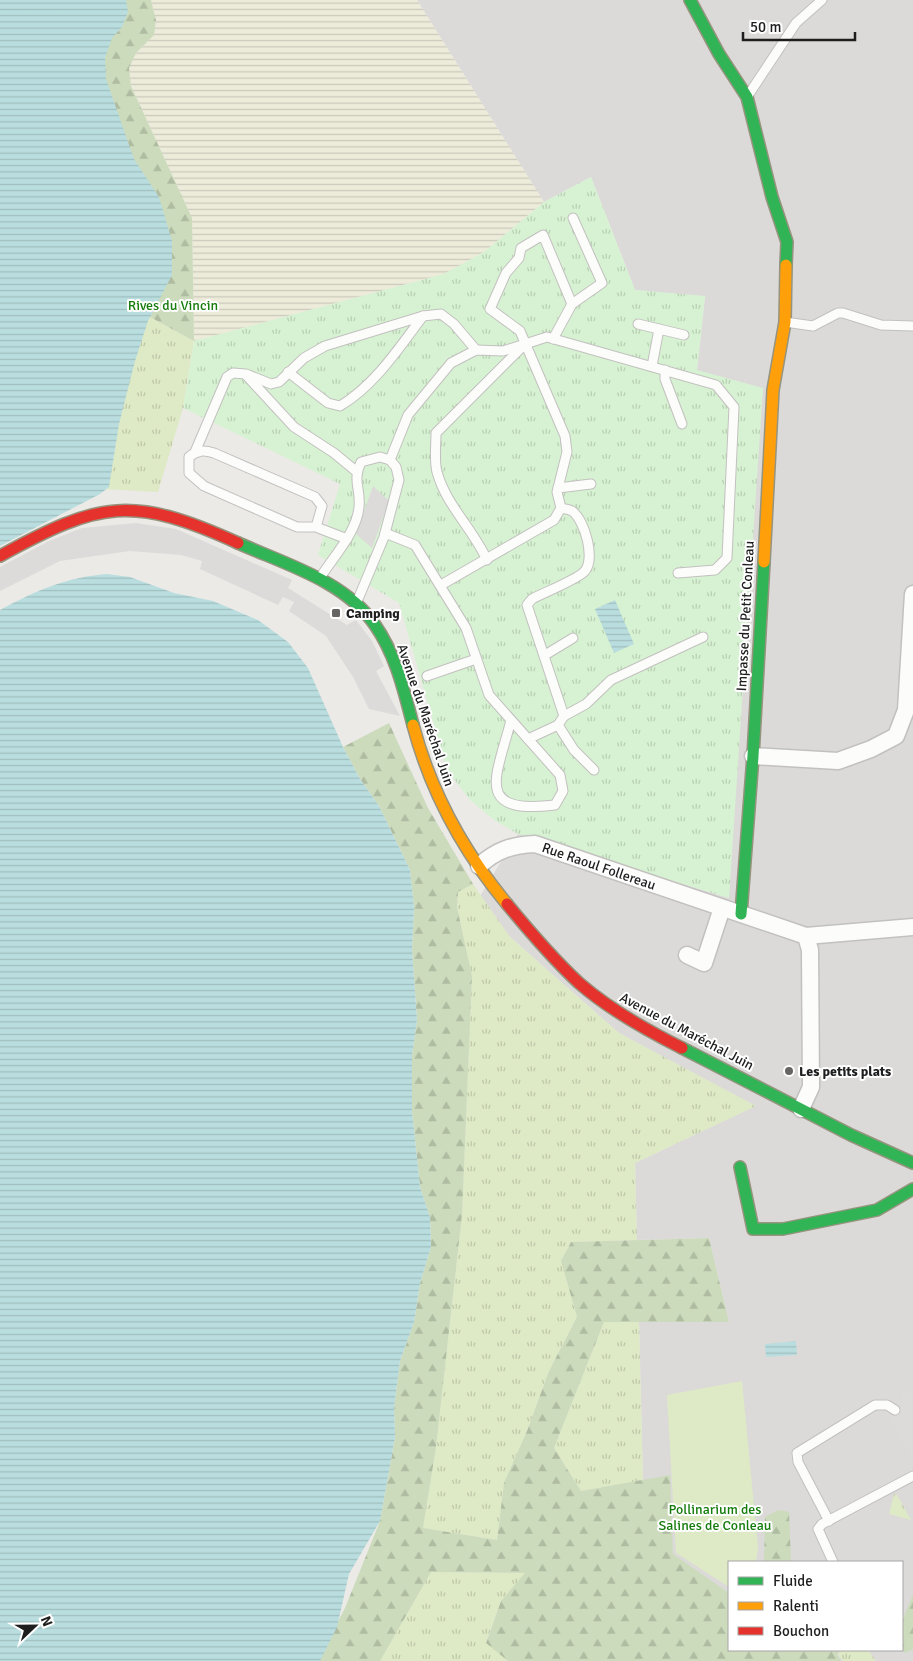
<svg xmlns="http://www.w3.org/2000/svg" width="913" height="1661" font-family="Signika,sans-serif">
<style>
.residential{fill:#dbdad8;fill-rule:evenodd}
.farmland{fill:url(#farmland-rules)}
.grass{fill:url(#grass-tufts)}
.forest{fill:url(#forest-firs)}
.park{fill:url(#park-tufts)}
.garden{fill:#dee9c5}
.parking{fill:#dcdbda}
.water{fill:url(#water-rules)}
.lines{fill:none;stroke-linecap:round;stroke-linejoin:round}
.lane-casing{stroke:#c2c1bf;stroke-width:11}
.street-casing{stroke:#c2c1bf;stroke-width:19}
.fast-casing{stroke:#96947f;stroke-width:14}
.slow-casing{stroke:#96947f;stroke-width:14}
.jam-casing{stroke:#96947f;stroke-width:14}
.lane{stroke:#fcfcfb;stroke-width:9}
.street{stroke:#fcfcfb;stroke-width:16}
.fast{stroke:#30b455;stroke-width:11}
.slow{stroke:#ff9f0a;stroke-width:11}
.jam{stroke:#e5322d;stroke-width:11}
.poi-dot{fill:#666564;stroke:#fff;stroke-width:2}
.labels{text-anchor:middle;stroke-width:4;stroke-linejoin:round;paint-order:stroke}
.park-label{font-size:14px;fill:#157c0c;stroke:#fff}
.poi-label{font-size:14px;font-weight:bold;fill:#1e1e1e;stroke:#fff;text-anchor:start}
.street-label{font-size:14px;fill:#1e1e1e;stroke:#fff}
</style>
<defs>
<pattern id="farmland-rules" width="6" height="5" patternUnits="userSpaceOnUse" patternTransform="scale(1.25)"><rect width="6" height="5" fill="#edebda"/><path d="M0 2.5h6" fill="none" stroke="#cbc9bb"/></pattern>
<pattern id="grass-tufts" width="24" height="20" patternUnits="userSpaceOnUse" patternTransform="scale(1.25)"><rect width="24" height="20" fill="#dee9c5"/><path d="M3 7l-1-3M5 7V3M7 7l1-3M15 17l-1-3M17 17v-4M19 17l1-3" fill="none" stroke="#bec7a9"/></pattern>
<pattern id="forest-firs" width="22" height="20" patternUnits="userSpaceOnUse" patternTransform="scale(1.25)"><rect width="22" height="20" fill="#ccdbbc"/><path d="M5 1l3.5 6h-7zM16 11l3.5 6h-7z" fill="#afbca1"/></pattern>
<pattern id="park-tufts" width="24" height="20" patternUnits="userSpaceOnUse" patternTransform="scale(1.25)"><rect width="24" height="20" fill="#d7f2d2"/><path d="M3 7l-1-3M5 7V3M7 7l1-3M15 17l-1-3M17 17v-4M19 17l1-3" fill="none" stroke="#b8cfb4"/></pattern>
<pattern id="water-rules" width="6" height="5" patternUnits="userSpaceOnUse" patternTransform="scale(1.25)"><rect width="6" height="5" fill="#badedf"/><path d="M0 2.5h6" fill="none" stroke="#9fbebf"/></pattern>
</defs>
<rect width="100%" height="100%" fill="#eceae7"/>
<path class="residential" d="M417 0H913V1661H738L645 1563 639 1322H729L709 1238 637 1240 635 1163 755 1106 619 1033 510 937 480 896 518 834 729 898 697 370 705 297 635 290 591 177 544 202ZM729 1562H902V1650H729Z"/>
<path class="farmland" d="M151 0H417L544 202 484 252 444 274 194 341 192 218 131 86 129 68 136 53 154 35 156 20Z"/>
<g class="grass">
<path d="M139 311 194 341 183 408 158 492 102 489Z"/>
<path d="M473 884 510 937 619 1033 756 1106 635 1163 637 1240 571 1242 561 1261 577 1317 549 1371 527 1431 504 1483 497 1540 423 1528 436 1447 462 1215 472 976 457 907 458 892Z"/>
<path d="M604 1322H639L643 1480 581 1491 554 1448Z"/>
<path d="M894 1494 897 1495 911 1520 889 1514Z"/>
<path d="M431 1572 526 1573 501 1601 486 1642 508 1661H380Z"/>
<path d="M841 1650H868L876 1661H843L838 1655Z"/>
</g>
<g class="forest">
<path d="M119 0H151L156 20 154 35 136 53 129 68 131 86 192 218 194 341 139 311 111 117 97 54Z"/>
<path d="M389 723 428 808 473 884 458 892 457 907 472 976 462 1215 436 1447 423 1528 497 1540 504 1483 527 1431 549 1371 577 1317 561 1261 571 1242 709 1238 729 1322H604L554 1448 581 1491 670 1475 673 1554 729 1593V1650H840L837 1655 841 1661H508L486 1643 501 1601 525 1573 431 1572 380 1661H317L345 1608 380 1521 395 1437 394 1408 400 1361 414 1322 420 1283 431 1247 430 1217 420 1187 412 1111V1055L417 1020 412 950 414 908 410 870 379 806 360 779 343 747Z"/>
<path d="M778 1510 789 1512 791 1562H764L765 1517Z"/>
<path d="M913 1595V1649L905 1653C894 1636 906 1611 913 1595Z"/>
</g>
<path class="park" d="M591 177 635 290 705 296 697 370 763 388 729 898 518 834 494 820 470 800 447 770 399 603 318 555 340 484 183 408 194 341 444 274 484 252 544 202Z"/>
<path class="garden" d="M742 1381 758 1547 756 1562H729V1587L676 1553 667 1395Z"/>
<g class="parking">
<path d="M373 486 389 501 372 548 356 534Z"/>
<path d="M136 523 176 529 292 580 288 588 347 625 356 620 372 641 384 666 376 671 400 716 369 709 353 677 326 636 289 611 294 602 283 597 278 605 200 569 202 561 181 555 130 551 60 561 0 591V567L49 541 82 528Z"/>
<path d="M913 1391V1459L890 1418 902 1406V1392Z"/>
</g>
<g class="water">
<path d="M0 0H126L128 12 122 27 112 38 105 58 106 79 134 159 159 197 172 241V275L148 321 135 361 119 424 109 487 100 494 0 546Z"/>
<path d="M107 574 130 577 174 593 213 601 258 620 288 642 308 668 343 747 360 779 379 806 410 870 414 908 412 950 417 1020 412 1055V1111L420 1187 430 1217 431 1247 420 1283 414 1322 400 1361 394 1408 395 1437 380 1521 349 1574 337 1627 320 1661H0V610C35 591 67 577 107 574Z"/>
<path d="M615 600 634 644 614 653 595 609Z"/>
<path d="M796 1341 797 1355 766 1357 765 1344Z"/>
</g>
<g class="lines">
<defs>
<g id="lane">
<path d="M749 94 796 23 822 0"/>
<path d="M785 322 813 326 838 313H843L881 325 913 326"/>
<path d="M638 324 684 335"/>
<path d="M553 339 572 304 602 283 573 218"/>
<path d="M652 366 659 329"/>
<path d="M665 370V379L682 424"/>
<path d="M288 372 328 403 340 406C375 385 399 348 423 316"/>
<path d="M246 375 294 427 334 453 357 472"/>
<path d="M195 452 227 377 233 373 246 374 271 384 279 382 304 358 325 346 423 316 441 314 454 324 476 350"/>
<path d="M390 460 408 415 451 363 476 350 503 351 547 337 716 385 734 407 727 558 715 570 678 573"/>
<path d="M558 488 591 484"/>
<path d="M316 527 322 506 315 497 214 453C204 450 197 450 189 457V473L204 486 297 527H316L347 539"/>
<path d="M385 533 415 545 466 628 489 695 560 775 563 791 555 805C472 815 497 776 511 720"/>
<path d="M487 560C473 529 446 505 437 472 434 461 436 445 436 433L522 347"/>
<path d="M320 578C333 557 357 532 359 507 361 488 352 482 361 462L380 457 390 460 396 467 399 480 384 537 356 604"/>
<path d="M441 585 554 520 561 508 557 492 567 452 565 436 520 331 490 309 506 273 519 258 521 248 543 235 572 304"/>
<path d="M545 655 573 638"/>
<path d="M427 676 476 659"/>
<path d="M564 716 586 704 611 680 703 637"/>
<path d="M558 725 574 750 594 770"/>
<path d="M528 739 558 725 564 716 527 605 532 599C545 592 574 581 584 572 596 560 585 520 572 511 569 509 564 509 561 508"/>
<path d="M829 1521 798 1462 797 1453 875 1405H887L895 1410"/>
<path d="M833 1562 818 1529 822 1524 913 1476"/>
</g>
<g id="street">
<path d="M753 756 838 761 871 749 896 736 906 710 913 594"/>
<path d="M479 866C496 850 512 845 535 844L806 936 913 927"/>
<path d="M687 955 704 963 722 908"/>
<path d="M801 1109 811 1087 810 950 806 936"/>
</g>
<g id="fast">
<path d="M690 0 719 54 747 97 772 197 787 242 786 265"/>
<path d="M238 543C285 564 345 581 375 625 396 655 404 691 413 725"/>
<path d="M741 914 753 756 764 562"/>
<path d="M682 1048 851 1135 913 1163"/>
<path d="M740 1167 753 1229H783L877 1210 913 1189"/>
</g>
<g id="slow">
<path d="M764 562 773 390 785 322 786 265"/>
<path d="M413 725C431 793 463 851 507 904"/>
</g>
<g id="jam">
<path d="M0 556C100 501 132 495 238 543"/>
<path d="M507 904C530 932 553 959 579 983 610 1010 646 1030 682 1048"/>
</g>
</defs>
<use href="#lane" class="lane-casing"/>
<use href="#street" class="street-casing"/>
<use href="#fast" class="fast-casing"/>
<use href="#slow" class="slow-casing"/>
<use href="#jam" class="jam-casing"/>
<use href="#lane" class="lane"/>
<use href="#street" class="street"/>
<use href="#fast" class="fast"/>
<use href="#slow" class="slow"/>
<use href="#jam" class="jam"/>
</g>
<g class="poi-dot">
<rect x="331" y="608" width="10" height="10" rx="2.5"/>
<circle cx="789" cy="1071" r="5"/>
</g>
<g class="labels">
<g class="park-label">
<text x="173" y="310">Rives du Vincin</text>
<text x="715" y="1514">Pollinarium des<tspan x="715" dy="16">Salines de Conleau</tspan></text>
</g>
<g class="poi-label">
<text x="346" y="618">Camping</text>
<text x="799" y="1076">Les petits plats</text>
</g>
<g class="street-label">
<text transform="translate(745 616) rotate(-87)" y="5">Impasse du Petit Conleau</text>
<text transform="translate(426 715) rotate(71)" y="5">Avenue du Maréchal Juin</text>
<text transform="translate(599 866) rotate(19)" y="5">Rue Raoul Follereau</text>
<text transform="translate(687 1031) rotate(28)" y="5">Avenue du Maréchal Juin</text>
</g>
</g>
<rect x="728" y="1561" width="175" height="90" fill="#ffffff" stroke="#a5a5a5"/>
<rect x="738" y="1577" width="25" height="8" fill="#30b455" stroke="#a5a5a5"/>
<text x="773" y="1586" font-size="15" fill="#1e1e1e">Fluide</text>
<rect x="738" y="1602" width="25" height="8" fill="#ff9f0a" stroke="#a5a5a5"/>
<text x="773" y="1611" font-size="15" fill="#1e1e1e">Ralenti</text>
<rect x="738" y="1627" width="25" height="8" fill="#e5322d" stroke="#a5a5a5"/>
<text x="773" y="1636" font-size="15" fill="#1e1e1e">Bouchon</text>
<g transform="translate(35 1626) rotate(68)" stroke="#ffffff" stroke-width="4" paint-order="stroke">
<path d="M0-4L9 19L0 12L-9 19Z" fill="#1e1e1e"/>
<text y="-8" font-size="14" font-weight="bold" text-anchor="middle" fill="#1e1e1e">N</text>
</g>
<path d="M743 32v8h112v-8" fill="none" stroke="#1e1e1e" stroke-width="2.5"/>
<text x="750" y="32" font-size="15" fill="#1e1e1e" stroke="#ffffff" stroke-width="4" paint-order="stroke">50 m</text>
</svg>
